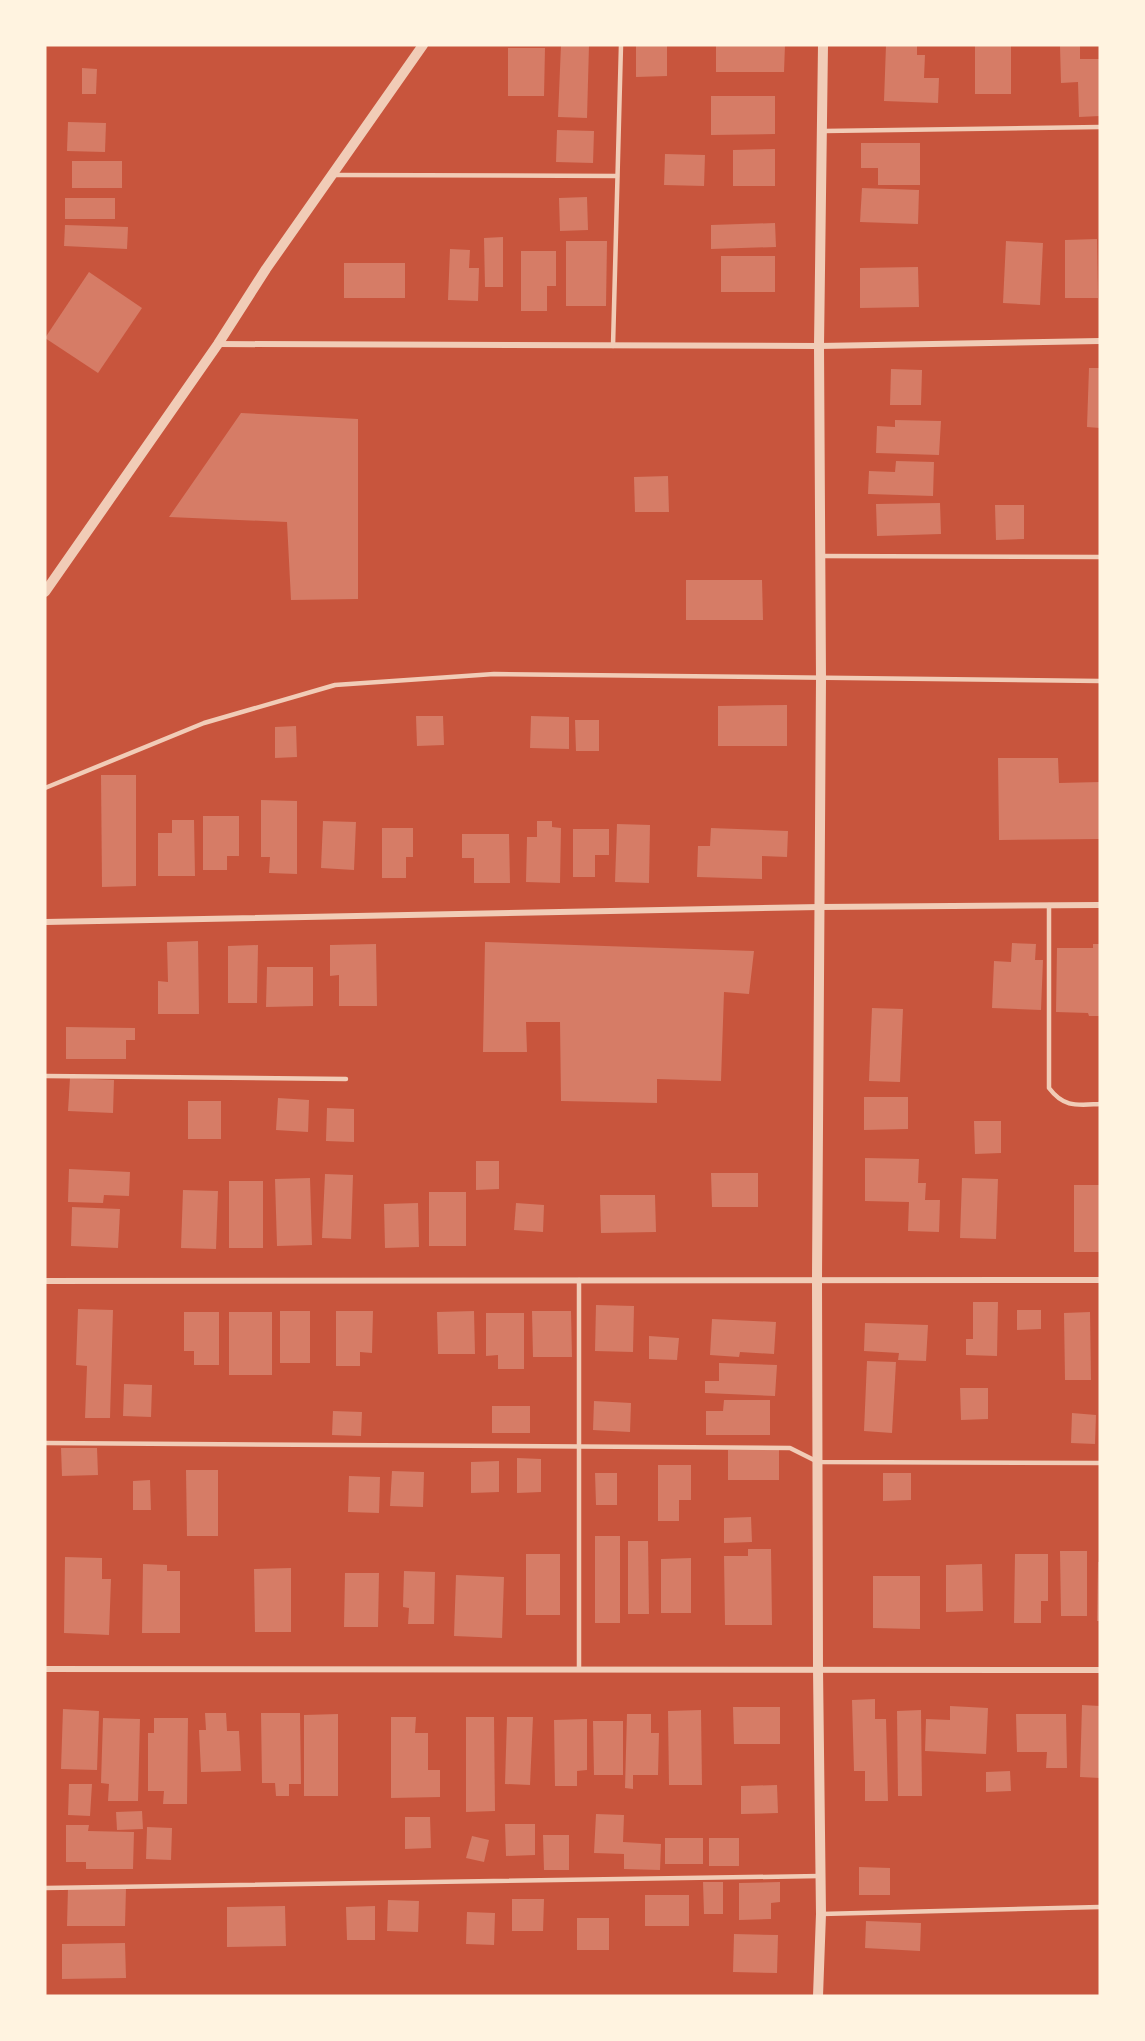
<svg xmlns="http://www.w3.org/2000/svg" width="1145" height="2041" font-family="'Public Sans',sans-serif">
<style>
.building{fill:#d67c66}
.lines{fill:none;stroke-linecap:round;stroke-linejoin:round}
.service{stroke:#f1ccb7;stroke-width:4.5}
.minor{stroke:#f1ccb7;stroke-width:6}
.tertiary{stroke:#f1ccb7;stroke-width:10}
</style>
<rect width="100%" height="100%" fill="#c8553d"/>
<g class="building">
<path d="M561 45H589L587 118 558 117Z"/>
<path d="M636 45H667V76L636 77Z"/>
<path d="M716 45H785L784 72H716Z"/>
<path d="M886 45H917V55H925L924 78H939L938 103 884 101Z"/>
<rect x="975" y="45" width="36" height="49"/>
<path d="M1060 46H1080V59H1100V116L1079 117 1078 82 1061 83Z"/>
<path d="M508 48H545L544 96H508Z"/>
<path d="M82 68 97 69 96 94H82Z"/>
<path d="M711 96H775V134L711 135Z"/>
<path d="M68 122 106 123 105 152 67 151Z"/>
<path d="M557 130 594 131 593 163 556 162Z"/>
<path d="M861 143H920V185H878V168H861Z"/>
<path d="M775 149V186H733V150Z"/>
<path d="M665 154 705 155 704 186 664 185Z"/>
<rect x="72" y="161" width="50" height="27"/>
<path d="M862 188 919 190 918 224 860 222Z"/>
<path d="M587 197 588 230 560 231 559 198Z"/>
<rect x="65" y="198" width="50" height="21"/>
<path d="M775 223 776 247 711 249V225Z"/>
<path d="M65 225 128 227 127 249 64 246Z"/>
<path d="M503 237V287H485L484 238Z"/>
<path d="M1097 239 1098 298H1065V240Z"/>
<path d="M566 241H607L606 306H566Z"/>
<path d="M1006 241 1043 243 1040 305 1003 303Z"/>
<path d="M450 249 470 250 469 268H479L478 301 448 300Z"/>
<path d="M521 251H556V286H547V311H521Z"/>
<rect x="721" y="256" width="54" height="36"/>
<rect x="344" y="263" width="61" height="35"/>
<path d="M918 267 919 307 860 308V268Z"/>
<path d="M89 272 142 308 98 373 45 338Z"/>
<path d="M1089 368H1100V428L1087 427Z"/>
<path d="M891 369 922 370 921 405H890Z"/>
<path d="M241 413 358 419V599L291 600 287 522 169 517Z"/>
<path d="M895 420 941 421 939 455 876 453 877 426 895 427Z"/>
<path d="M896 461 934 462 933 496 868 494 869 471 895 472Z"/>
<path d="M668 476 669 512H635L634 477Z"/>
<path d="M940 503 941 534 877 536 876 504Z"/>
<path d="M995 505H1024V539L996 540Z"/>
<path d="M686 580H762L763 620H686Z"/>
<path d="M787 705V746H718V706Z"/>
<path d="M416 716H443L444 745 417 746Z"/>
<path d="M531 716 569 717V749L530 748Z"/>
<path d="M575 720H599V751H576Z"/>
<path d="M296 726 297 757 275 758V727Z"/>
<path d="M998 758H1058L1059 783 1100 782V839L999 840Z"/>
<path d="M101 775H136V886L102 887Z"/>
<path d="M261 800 297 801V874L269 873 270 857H261Z"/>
<path d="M203 816H239V856H227V870H203Z"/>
<path d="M172 820H194L195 876H158V833H172Z"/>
<path d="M323 821 356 822 354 870 321 868Z"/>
<path d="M537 821H552V827L561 828 560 883 526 882 527 837H537Z"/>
<path d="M617 824 650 825 649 883 615 882Z"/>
<path d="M382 828H413V857H406V878H382Z"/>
<path d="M711 828 788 831 787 857 762 856V879L697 877 698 846H710Z"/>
<path d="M573 829H609V855H595V877H573Z"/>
<path d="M462 834H509L510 883H474V858H462Z"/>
<path d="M198 941 199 1014H158V981L168 982 167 942Z"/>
<path d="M485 942 754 951 749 994 724 992 721 1081 657 1079V1103L561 1101 560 1022H526L527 1052H483Z"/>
<path d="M1012 943 1036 944 1035 960H1043L1041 1010 992 1008 994 961 1011 962Z"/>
<path d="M376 944 377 1006H339V975L330 976V945Z"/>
<path d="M1093 944H1100V1016H1089L1088 1013 1056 1012 1057 948H1093Z"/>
<path d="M258 945 257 1003H228V946Z"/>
<path d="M267 967H313V1006L266 1007Z"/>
<path d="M872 1008 903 1009 900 1082 869 1081Z"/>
<path d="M66 1027 135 1028V1040H126V1059H66Z"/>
<path d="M70 1078 114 1080 113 1113 68 1111Z"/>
<path d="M864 1097H908V1129L864 1130Z"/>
<path d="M278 1098 309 1100 308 1132 276 1130Z"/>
<rect x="188" y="1101" width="33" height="38"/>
<path d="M327 1108 354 1109V1142L326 1141Z"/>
<path d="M974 1121H1001V1153L975 1154Z"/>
<path d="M865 1158 919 1159 918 1183H926L925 1200H940L939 1232 908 1231 909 1202 865 1201Z"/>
<path d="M476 1161H499V1189L476 1190Z"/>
<path d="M69 1169 130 1172 129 1196 104 1195 103 1203 68 1202Z"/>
<path d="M711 1173H758V1207H712Z"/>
<path d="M325 1174 353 1175 351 1239 322 1238Z"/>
<path d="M310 1178 312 1245 277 1246 275 1179Z"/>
<path d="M962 1178 998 1179 996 1239 960 1238Z"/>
<rect x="229" y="1181" width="34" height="67"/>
<rect x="1074" y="1185" width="26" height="67"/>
<path d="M183 1190 218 1191 216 1249 181 1248Z"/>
<rect x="429" y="1192" width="37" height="54"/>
<path d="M600 1195H655L656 1232 601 1233Z"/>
<path d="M418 1203 419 1247 385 1248 384 1204Z"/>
<path d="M516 1203 544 1205 543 1232 514 1230Z"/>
<path d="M72 1207 120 1209 118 1248 71 1246Z"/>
<path d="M973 1302H998L997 1356 966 1355V1339H973Z"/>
<path d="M596 1305 634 1306 633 1352 595 1351Z"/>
<path d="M78 1309 113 1310 110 1418H85L87 1366 76 1365Z"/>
<path d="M1017 1310H1041V1329L1017 1330Z"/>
<rect x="280" y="1311" width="30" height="52"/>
<path d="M336 1311H373L372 1353 360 1352V1366H336Z"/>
<path d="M474 1311 475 1354H438L437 1312Z"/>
<path d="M532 1311H571L572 1357H533Z"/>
<path d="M184 1312H219V1365H194V1351H184Z"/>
<rect x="229" y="1312" width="43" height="63"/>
<path d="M1090 1312 1091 1380H1065L1064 1313Z"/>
<path d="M486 1313H524V1369H498V1355L486 1356Z"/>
<path d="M712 1319 776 1322 774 1354 740 1352 739 1357 710 1355Z"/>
<path d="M865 1323 928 1325 926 1361 898 1360 899 1353 864 1351Z"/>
<path d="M649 1336 679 1338 677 1360 649 1359Z"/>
<path d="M867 1361 896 1362 892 1433 864 1431Z"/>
<path d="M719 1363 777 1365 775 1396 705 1393V1381H719Z"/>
<path d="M124 1384 152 1385 151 1417 123 1416Z"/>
<path d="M960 1388H988V1419L961 1420Z"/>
<path d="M724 1400H770V1435H706V1411H723Z"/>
<path d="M594 1401 631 1403 630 1432 593 1430Z"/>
<rect x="492" y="1406" width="38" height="27"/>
<path d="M333 1411 362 1412 361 1436 332 1435Z"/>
<path d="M1072 1413 1096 1415 1095 1444 1071 1443Z"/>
<path d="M61 1448H97L98 1475 62 1476Z"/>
<path d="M779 1449V1480H728V1450Z"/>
<path d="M517 1458 541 1459V1492L517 1493Z"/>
<path d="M499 1461V1492L471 1493V1462Z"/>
<path d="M658 1465H691V1500H679V1521H658Z"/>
<path d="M186 1470H218V1536H187Z"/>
<path d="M392 1471 424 1472 423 1507 390 1506Z"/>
<path d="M595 1473H617V1505H596Z"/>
<path d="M883 1473H911V1500L883 1501Z"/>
<path d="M349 1476 380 1477 379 1513 348 1512Z"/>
<path d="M150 1480 151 1510H133V1481Z"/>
<path d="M751 1517 752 1542 724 1543V1518Z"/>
<rect x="595" y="1536" width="25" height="87"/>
<path d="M628 1541H648L649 1614H628Z"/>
<path d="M748 1549H771L772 1625H725L724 1556H748Z"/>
<path d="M1060 1551H1087V1616H1061Z"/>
<rect x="526" y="1554" width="34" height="61"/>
<path d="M1015 1554H1048V1601H1041V1623H1014Z"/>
<path d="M65 1557 102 1558V1579H111L109 1635 64 1633Z"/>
<path d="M691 1558V1613H661V1559Z"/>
<path d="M1098 1562H1100V1621H1097Z"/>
<path d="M143 1564 167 1565V1571H180V1633H142Z"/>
<path d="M982 1564 983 1611 946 1612V1565Z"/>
<path d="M291 1568V1632H255L254 1569Z"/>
<path d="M404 1571 435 1572 434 1624H408L409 1608 403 1607Z"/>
<path d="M345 1573H379L378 1627H344Z"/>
<path d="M456 1575 504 1577 502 1638 454 1636Z"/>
<path d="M873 1576H920V1629L873 1628Z"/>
<path d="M875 1699V1719H886L888 1801H865V1771H854L852 1700Z"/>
<path d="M1082 1705 1100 1706V1778L1080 1777Z"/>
<path d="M950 1706 988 1708 986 1754 925 1751 926 1719 950 1720Z"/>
<path d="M733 1707H780V1744H734Z"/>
<path d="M63 1709 99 1711 97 1770 61 1769Z"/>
<path d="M701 1710 702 1785H669L668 1711Z"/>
<path d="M921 1710 922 1796H898L897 1711Z"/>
<path d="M205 1713H226L227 1731H239L241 1771 201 1772 199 1730H206Z"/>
<path d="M261 1713H300L301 1784H289V1796H276L275 1783H262Z"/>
<path d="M338 1714V1796H304V1715Z"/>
<path d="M627 1714H651V1733H659L658 1775H633V1789L625 1788Z"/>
<path d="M1016 1714H1066L1067 1768H1046L1047 1752H1017Z"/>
<path d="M391 1717H416L415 1733H428V1770H440V1797L391 1798Z"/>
<path d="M466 1717H494L495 1811 466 1812Z"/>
<path d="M507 1717H533L530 1785 505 1784Z"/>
<path d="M103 1718 140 1719 138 1801H108L109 1784 101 1783Z"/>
<path d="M154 1718H188L187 1804H163L164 1791H148V1733H154Z"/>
<path d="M587 1719V1770L577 1771V1786H555L554 1720Z"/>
<path d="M593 1721H623V1775H594Z"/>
<path d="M1010 1771 1011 1791 986 1792V1772Z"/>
<path d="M69 1784H92L90 1816 68 1815Z"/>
<path d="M777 1785 778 1813 741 1814V1786Z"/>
<path d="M142 1811 143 1829 117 1830 116 1812Z"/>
<path d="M596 1814 624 1815 623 1842 661 1844 660 1870 624 1869V1854L594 1853Z"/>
<path d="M405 1817H430L431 1848 405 1849Z"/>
<path d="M505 1824H535V1855L506 1856Z"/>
<path d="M66 1825H89L88 1831 134 1832 133 1869H86V1862H66Z"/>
<path d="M147 1827 172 1828 171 1860 146 1859Z"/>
<path d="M543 1835H569V1870H544Z"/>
<path d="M472 1836 489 1840 484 1862 466 1858Z"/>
<rect x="665" y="1838" width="38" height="26"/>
<rect x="709" y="1838" width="30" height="28"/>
<path d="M859 1867 890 1868V1895H859Z"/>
<path d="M703 1882H723V1914H704Z"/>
<path d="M780 1882V1902L771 1903V1919L739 1920V1883Z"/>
<path d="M68 1888H126L125 1926H67Z"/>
<rect x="645" y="1895" width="44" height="31"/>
<path d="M512 1899H544L543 1931H512Z"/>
<path d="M388 1900 419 1901 418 1932 387 1931Z"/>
<path d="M285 1906 286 1946 227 1947V1907Z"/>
<path d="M375 1906V1940H347L346 1907Z"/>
<path d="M467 1912 495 1913 494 1945 466 1944Z"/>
<rect x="577" y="1918" width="32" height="32"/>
<path d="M866 1921 921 1923 920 1951 865 1948Z"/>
<path d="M734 1934 778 1935 777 1973 733 1972Z"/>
<path d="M125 1943 126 1978 62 1979V1944Z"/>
</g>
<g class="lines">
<g class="service">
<path d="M824 131 1100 127"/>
<path d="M335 175 617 176"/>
<path d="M613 346 621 45"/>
<path d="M821 556 1100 557"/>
<path d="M45 788 204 723 335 685 494 674 1100 681"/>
<path d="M1049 905V1088C1064 1108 1077 1105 1100 1104"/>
<path d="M45 1076 346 1079"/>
<path d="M579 1280V1669"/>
<path d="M45 1443 790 1448 818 1462 1100 1463"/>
<path d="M45 1888 820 1876"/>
<path d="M821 1914 1100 1907"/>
</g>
<g class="minor">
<path d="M218 344 819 346 1100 341"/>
<path d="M45 922 820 907 1100 905"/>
<path d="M45 1281 1100 1280"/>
<path d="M45 1669 1100 1670"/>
</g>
<g class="tertiary">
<path d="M45 592 218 344 266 269 423 45"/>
<path d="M818 1996 821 1914 818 1669 817 1279 821 678 819 346 823 45"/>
</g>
</g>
<rect width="1145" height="2041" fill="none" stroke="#fff3e0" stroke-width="93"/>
</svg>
